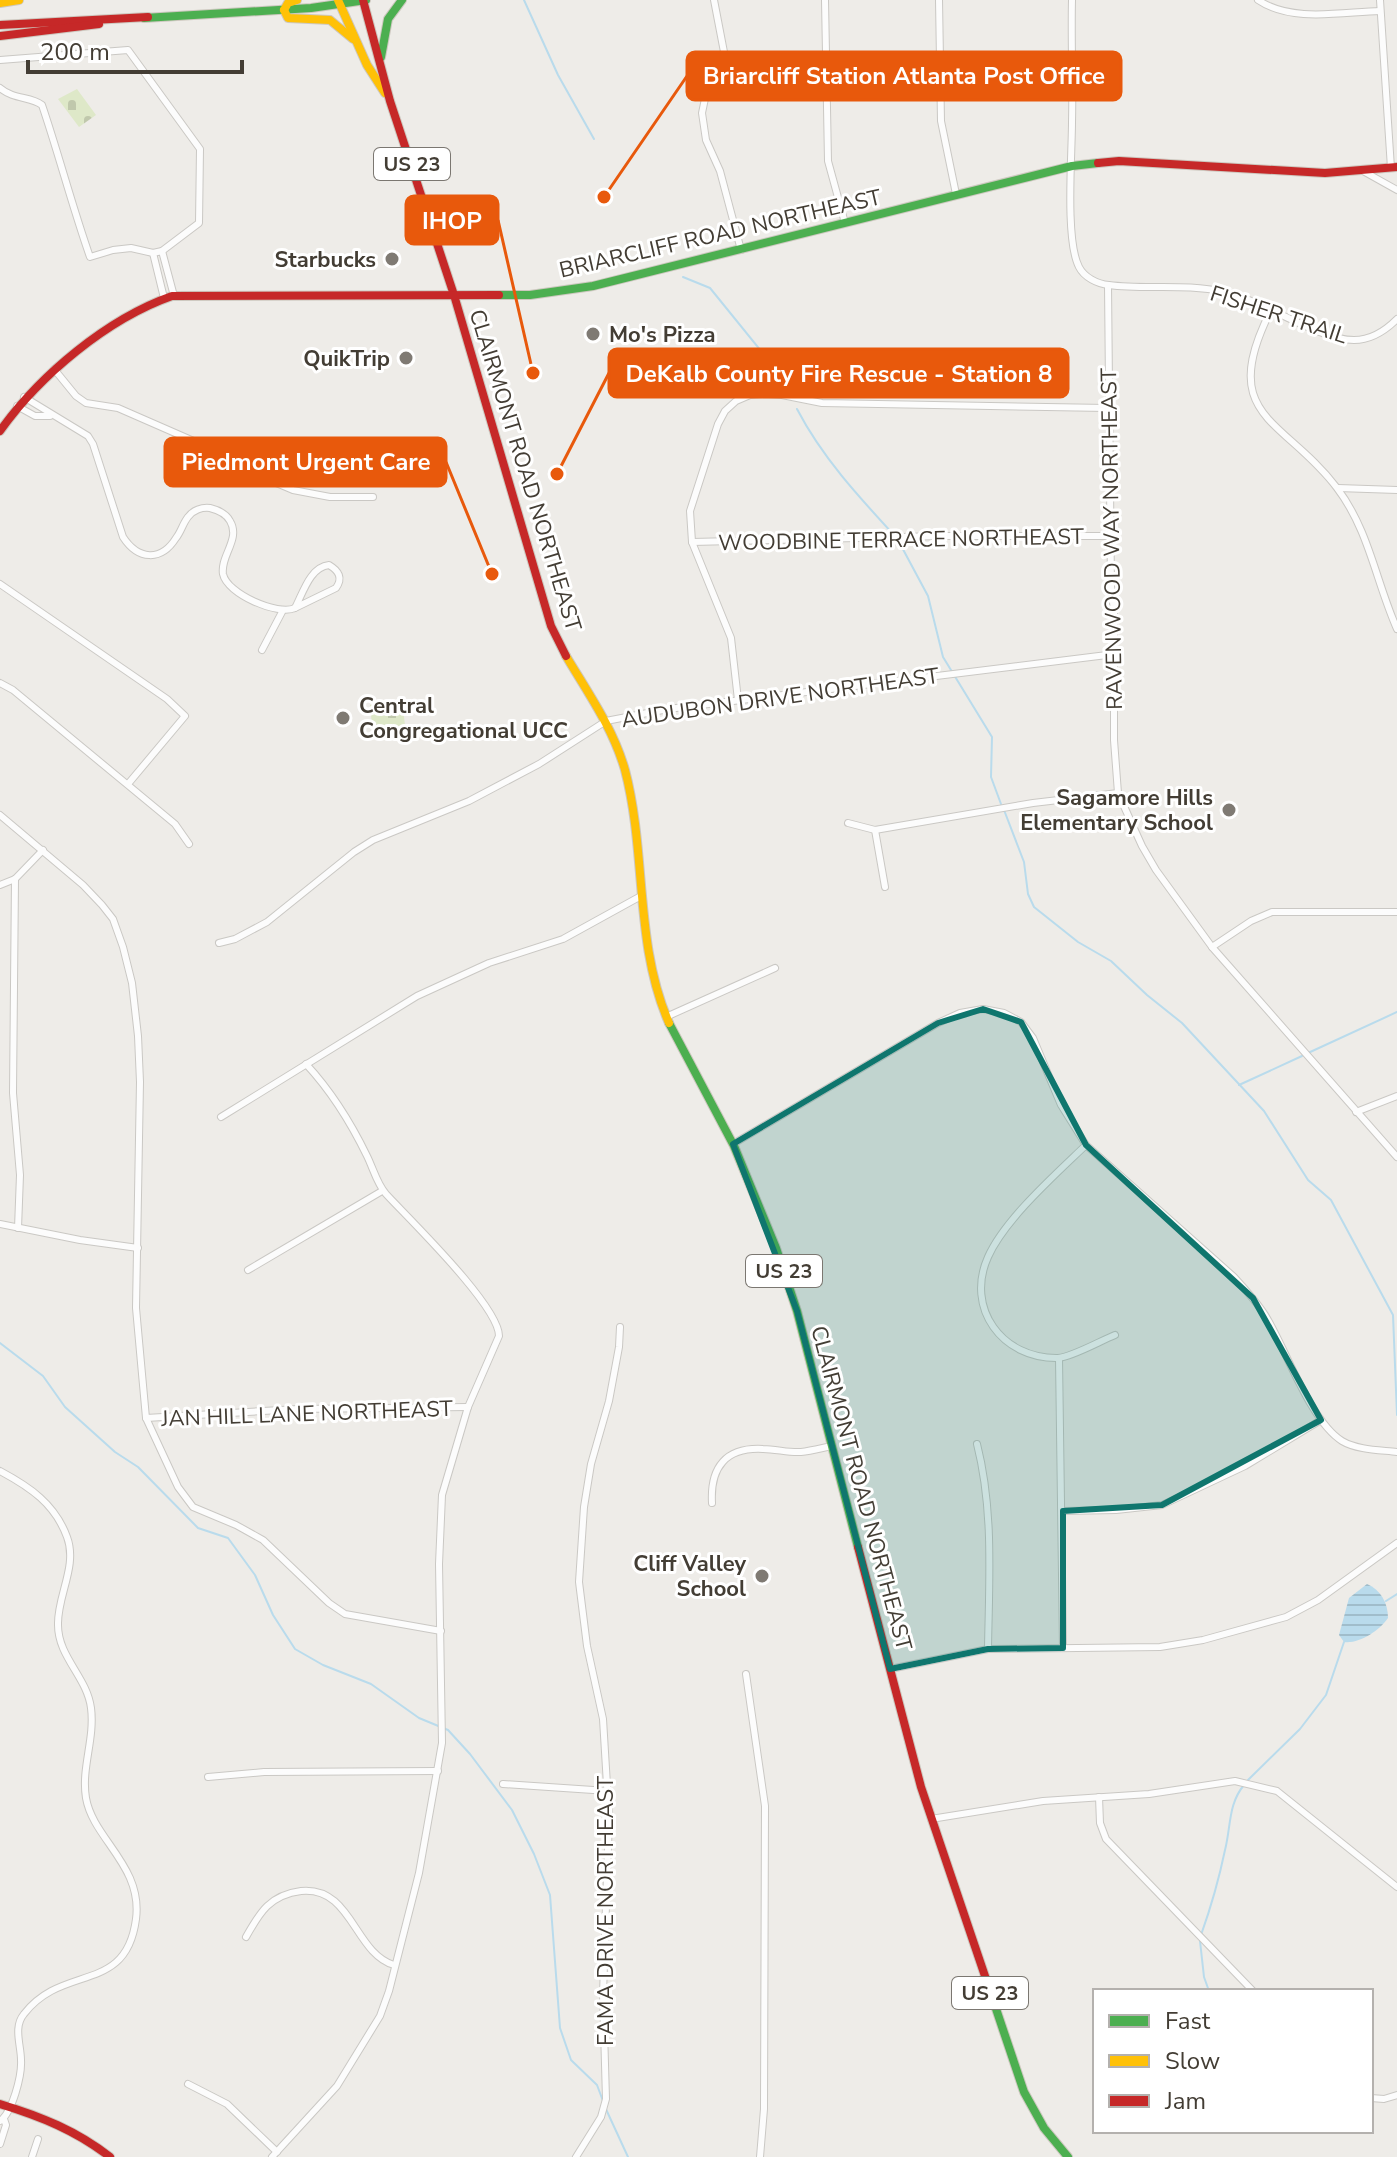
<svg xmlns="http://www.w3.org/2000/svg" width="1397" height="2157" font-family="'Nunito Sans',sans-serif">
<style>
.cemetery{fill:url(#cemetery-stones)}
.water{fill:url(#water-rules)}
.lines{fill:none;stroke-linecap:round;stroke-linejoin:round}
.stream{stroke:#b9dbec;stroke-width:2}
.street-casing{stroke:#cac8c4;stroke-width:8}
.fast-casing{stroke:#cdc8bf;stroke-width:10}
.slow-casing{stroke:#cdc8bf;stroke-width:10}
.jam-casing{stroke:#cdc8bf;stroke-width:10}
.street{stroke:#fcfcfc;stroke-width:6}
.fast{stroke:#4caf50;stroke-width:8}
.slow{stroke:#ffc107;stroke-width:8}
.jam{stroke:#c62828;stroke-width:8}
.marked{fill:#0f766e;fill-opacity:0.2;stroke:#0f766e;stroke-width:6;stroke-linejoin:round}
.poi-dot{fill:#7f7a73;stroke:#fff;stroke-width:3}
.labels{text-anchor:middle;stroke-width:6;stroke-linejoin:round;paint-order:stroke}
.shield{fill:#fff;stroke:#7b7771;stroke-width:2}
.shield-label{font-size:20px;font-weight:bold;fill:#433d34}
.street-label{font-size:22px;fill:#433d34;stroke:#fff}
.poi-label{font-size:22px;font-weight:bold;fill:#433d34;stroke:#fff;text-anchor:end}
.leader{fill:none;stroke:#e8590c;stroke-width:3}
.callout-dot{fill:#e8590c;stroke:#fff;stroke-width:3}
.callout{fill:#e8590c;stroke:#e8590c;stroke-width:3}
.callout-label{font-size:24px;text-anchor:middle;font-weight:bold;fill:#fff}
</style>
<defs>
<pattern id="cemetery-stones" width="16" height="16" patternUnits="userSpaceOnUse" patternTransform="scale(2)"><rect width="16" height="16" fill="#dee8c8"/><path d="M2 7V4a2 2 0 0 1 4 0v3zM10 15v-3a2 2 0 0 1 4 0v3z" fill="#c0c8ac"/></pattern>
<pattern id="water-rules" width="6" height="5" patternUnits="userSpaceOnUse" patternTransform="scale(2)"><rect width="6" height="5" fill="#b9dbec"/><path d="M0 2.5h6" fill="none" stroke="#a0bdcb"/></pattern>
</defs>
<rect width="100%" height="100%" fill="#eeece8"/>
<g class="cemetery">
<path d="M77 89 96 115 79 127 58 99Z"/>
<path d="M402 701 406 733 373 736 370 705Z"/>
</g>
<path class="water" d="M1367 1584C1381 1590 1388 1603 1388 1618 1379 1631 1359 1644 1344 1642L1339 1635 1349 1598Z"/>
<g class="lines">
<g class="stream">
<path d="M524 0 558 75 594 139"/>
<path d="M683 277 710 288 795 393"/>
<path d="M797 409C822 457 858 496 894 535"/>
<path d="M898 540 928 596 943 657 992 737 991 777 1001 804"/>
<path d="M1004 810 1024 862 1028 894 1034 907 1078 942 1111 961 1147 995 1182 1023 1264 1111 1308 1180 1331 1200 1393 1315 1397 1415"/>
<path d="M1308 1053 1397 1012"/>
<path d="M1239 1085 1302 1056"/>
<path d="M0 1343 43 1376 65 1407 115 1452 138 1467 198 1528 228 1538 255 1575 273 1615 295 1649 323 1665 371 1684 419 1718 448 1730 470 1754 512 1810 534 1854 550 1895 560 2028 571 2060 597 2085 603 2101"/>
<path d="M1386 1601 1397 1594"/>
<path d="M1248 1780 1300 1729 1326 1695 1344 1642"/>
<path d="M1201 1935C1211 1907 1219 1879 1225 1850 1231 1827 1228 1804 1244 1785"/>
<path d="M1200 1941 1204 1977 1209 1991"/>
<path d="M605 2107 628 2157"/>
</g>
<defs>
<g id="street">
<path d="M714 0 724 52 707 89 702 113 706 140 720 171 741 250"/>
<path d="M825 0 828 161 845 223"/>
<path d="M939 0 941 121 956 194"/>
<path d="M1072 0C1071 41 1073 81 1072 122 1072 155 1065 240 1079 267 1084 277 1097 284 1109 285 1146 290 1185 283 1224 292 1263 300 1318 340 1354 340 1371 340 1386 330 1397 319"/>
<path d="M1258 0C1292 23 1342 12 1380 11"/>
<path d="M1380 0 1391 168"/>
<path d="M0 60 128 50 200 149 199 223 162 251 153 253 131 248 113 250 90 257C72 206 59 155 42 105 30 96 14 100 0 88"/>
<path d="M1363 171 1397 190"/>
<path d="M162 251 174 296"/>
<path d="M153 253 164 298"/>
<path d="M1108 285 1111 586 1114 611V740L1118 793 1142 846 1156 870 1212 947 1397 1157"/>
<path d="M1271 310C1216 418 1284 418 1337 488 1369 530 1376 582 1397 629"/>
<path d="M54 369 76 396 86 403 118 408 221 453 255 474 293 490 330 497H373"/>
<path d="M24 397 88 436 93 444 123 537C138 560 161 562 176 538 181 532 183 523 188 517 193 510 202 507 210 508 218 510 226 513 230 521 241 539 220 556 223 574 227 594 278 616 295 608"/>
<path d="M17 406 35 416H50"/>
<path d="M1338 488 1397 490"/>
<path d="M692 542 942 536H1110"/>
<path d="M329 565C339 571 343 578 336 588L295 608C303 593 310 567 329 565Z"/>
<path d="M0 584 167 699 185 716 128 784"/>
<path d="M262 650 282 612"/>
<path d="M0 683 13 690 175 824 189 844"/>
<path d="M738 700 731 638 692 542 690 511 718 424 725 411 736 401 750 395 764 394 782 395 822 403 1107 408"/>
<path d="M0 815 83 885 102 905 113 919 123 947 132 983 138 1036 140 1082 136 1308 146 1418 178 1487 193 1507 236 1525 263 1540 329 1603 345 1614 441 1631"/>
<path d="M848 823 875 830 1033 803 1118 793"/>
<path d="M875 830 885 887"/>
<path d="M15 879 13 1093 20 1175 18 1228"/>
<path d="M0 885 15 879 43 850"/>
<path d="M219 943 235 939 267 922 354 852 373 840 469 801 539 764 606 721 668 709 1115 654"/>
<path d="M1212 947 1251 921 1272 912H1397"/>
<path d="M666 1017 775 968"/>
<path d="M1356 1112 1397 1096"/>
<path d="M221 1117 417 996 489 963 563 939 641 896"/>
<path d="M733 1144 938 1023 960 1013 983 1009 1004 1013 1021 1022 1033 1038 1061 1105 1086 1145 1234 1277C1245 1289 1256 1301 1265 1315 1286 1349 1310 1421 1342 1441 1357 1450 1381 1450 1397 1452"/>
<path d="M1086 1145C1055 1175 1005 1219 988 1257 965 1308 1002 1359 1058 1358 1072 1357 1100 1341 1115 1335"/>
<path d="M0 1224 80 1240 138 1248"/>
<path d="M248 1270 382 1191"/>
<path d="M1059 1358 1063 1648"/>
<path d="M146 1418 298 1409 468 1407"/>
<path d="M977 1444C994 1511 989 1581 988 1649"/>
<path d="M0 1471C30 1487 55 1504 67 1537 78 1566 57 1596 58 1625 58 1657 87 1677 91 1708 95 1739 81 1768 86 1798 93 1839 143 1866 136 1919 126 1995 63 1963 24 2014 13 2027 21 2045 21 2060 22 2076 12 2113 0 2121"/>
<path d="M712 1503C710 1467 726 1447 763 1449 776 1449 789 1453 801 1452 811 1451 822 1448 832 1446"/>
<path d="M1063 1511 1116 1510 1162 1505 1245 1466 1321 1420"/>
<path d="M890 1669 988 1649 1160 1647 1203 1640 1286 1617 1318 1600 1397 1543"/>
<path d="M746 1674 765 1806 764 2109 760 2157"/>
<path d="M208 1777 264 1772 438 1771"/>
<path d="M503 1784 608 1791"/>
<path d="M1099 1797 1100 1823 1106 1839 1253 1991"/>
<path d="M931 1819 1043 1801 1149 1794 1235 1781 1277 1791 1397 1887"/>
<path d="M246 1937C260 1912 270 1895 301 1891 352 1886 354 1953 394 1965"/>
<path d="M188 2084 227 2104 277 2152"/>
<path d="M1371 2098 1384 2099 1397 2095"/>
<path d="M0 2144 6 2125 4 2119"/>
<path d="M32 2157 38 2139"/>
<path d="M272 2157 337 2086 380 2016 389 1991 419 1873 442 1743 439 1564 442 1495 468 1407 499 1336C499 1306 409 1219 386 1194 377 1184 373 1168 367 1156 351 1123 331 1091 306 1064"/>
<path d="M576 2157 601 2117 606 2099 603 1994 609 1818 603 1719 587 1646 579 1582 584 1507 591 1464 609 1401 619 1347 620 1327"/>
</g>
<g id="fast">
<path d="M144 18 311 8 366 0"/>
<path d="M381 57 388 19 402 0"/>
<path d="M499 295H530L593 286 1072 166 1098 163"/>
<path d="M669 1023 734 1146 776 1248 797 1311 858 1547"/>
<path d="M988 1985 1024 2092 1044 2128 1068 2157"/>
</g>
<g id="slow">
<path d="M338 0 367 65 385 93"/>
<path d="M0 3 19 0"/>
<path d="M284 10 288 3 297 0"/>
<path d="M284 10 288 18 330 20 353 39"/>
<path d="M566 656C588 693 613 728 625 770 647 854 634 943 669 1023"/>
</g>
<g id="jam">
<path d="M363 0 390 101 454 295 551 626 566 656"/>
<path d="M0 25 148 17"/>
<path d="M0 36 99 24"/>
<path d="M1098 163 1119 161 1325 173 1397 167"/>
<path d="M0 431C40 375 107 319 172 296L499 295"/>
<path d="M858 1547 921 1787 988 1985"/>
<path d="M0 2104C40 2116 77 2131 110 2157"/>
</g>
</defs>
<use href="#street" class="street-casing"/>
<use href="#fast" class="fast-casing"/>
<use href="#slow" class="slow-casing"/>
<use href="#jam" class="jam-casing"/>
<use href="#street" class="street"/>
<use href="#fast" class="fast"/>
<use href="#slow" class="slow"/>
<use href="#jam" class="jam"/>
</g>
<path class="marked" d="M983 1009 1021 1022 1086 1145 1253 1298 1321 1420 1162 1505 1063 1511V1648L988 1649 890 1669 797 1311 733 1144 938 1023Z"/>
<g class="poi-dot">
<circle cx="392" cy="259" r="8"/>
<circle cx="593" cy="334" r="8"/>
<circle cx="406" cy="358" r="8"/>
<circle cx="343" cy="718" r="8"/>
<circle cx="1229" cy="810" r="8"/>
<circle cx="762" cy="1576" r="8"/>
</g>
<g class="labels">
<g class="shield">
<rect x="374" y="148" width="76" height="32" rx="6"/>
<rect x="746" y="1255" width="76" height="32" rx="6"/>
<rect x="952" y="1977" width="76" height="32" rx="6"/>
</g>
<g class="shield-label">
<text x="412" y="171">US 23</text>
<text x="784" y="1278">US 23</text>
<text x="990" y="2000">US 23</text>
</g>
<g class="street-label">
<text transform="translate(720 233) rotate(-13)" y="8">BRIARCLIFF ROAD NORTHEAST</text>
<text transform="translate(1279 314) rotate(18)" y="8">FISHER TRAIL</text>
<text transform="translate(526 470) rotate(73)" y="8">CLAIRMONT ROAD NORTHEAST</text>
<text transform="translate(901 539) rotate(-1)" y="8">WOODBINE TERRACE NORTHEAST</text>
<text transform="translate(1111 539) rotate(-91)" y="8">RAVENWOOD WAY NORTHEAST</text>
<text transform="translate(780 697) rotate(-8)" y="8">AUDUBON DRIVE NORTHEAST</text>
<text transform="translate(307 1413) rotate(-2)" y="8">JAN HILL LANE NORTHEAST</text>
<text transform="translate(862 1488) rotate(75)" y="8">CLAIRMONT ROAD NORTHEAST</text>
<text transform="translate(605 1911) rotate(-90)" y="8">FAMA DRIVE NORTHEAST</text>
</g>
<g class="poi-label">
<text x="376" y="267">Starbucks</text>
<text x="609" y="342" text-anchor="start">Mo's Pizza</text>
<text x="390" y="366">QuikTrip</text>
<text x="359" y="713" text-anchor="start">Central<tspan x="359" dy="25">Congregational UCC</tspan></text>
<text x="1213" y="805">Sagamore Hills<tspan x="1213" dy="25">Elementary School</tspan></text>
<text x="746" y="1571">Cliff Valley<tspan x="746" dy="25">School</tspan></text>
</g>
</g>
<path class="leader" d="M604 197L687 76M533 373L498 220M557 474L609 373M492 574L446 462"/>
<g class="callout-dot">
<circle cx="604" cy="197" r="8"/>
<circle cx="533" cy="373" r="8"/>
<circle cx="557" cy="474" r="8"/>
<circle cx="492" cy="574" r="8"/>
</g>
<g class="callout">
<rect x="687" y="52" width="434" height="48" rx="8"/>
<rect x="406" y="196" width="92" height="48" rx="8"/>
<rect x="609" y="349" width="459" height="48" rx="8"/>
<rect x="165" y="438" width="281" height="48" rx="8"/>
</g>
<g class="callout-label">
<text x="904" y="84">Briarcliff Station Atlanta Post Office</text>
<text x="452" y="229">IHOP</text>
<text x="839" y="382">DeKalb County Fire Rescue - Station 8</text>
<text x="306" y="470">Piedmont Urgent Care</text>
</g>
<rect x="1093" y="1989" width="280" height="144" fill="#ffffff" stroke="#b4b1ae" stroke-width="2"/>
<rect x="1109" y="2015" width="40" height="12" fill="#4caf50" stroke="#b4b1ae" stroke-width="2"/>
<text x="1165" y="2029" font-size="24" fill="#433d34">Fast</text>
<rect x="1109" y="2055" width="40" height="12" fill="#ffc107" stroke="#b4b1ae" stroke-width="2"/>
<text x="1165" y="2069" font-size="24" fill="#433d34">Slow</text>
<rect x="1109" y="2095" width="40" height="12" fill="#c62828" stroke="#b4b1ae" stroke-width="2"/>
<text x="1165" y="2109" font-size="24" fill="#433d34">Jam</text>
<path d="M28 60v12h214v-12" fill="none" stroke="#433d34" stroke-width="4"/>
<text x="40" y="60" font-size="24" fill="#433d34" stroke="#ffffff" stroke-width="6" paint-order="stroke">200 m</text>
</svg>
